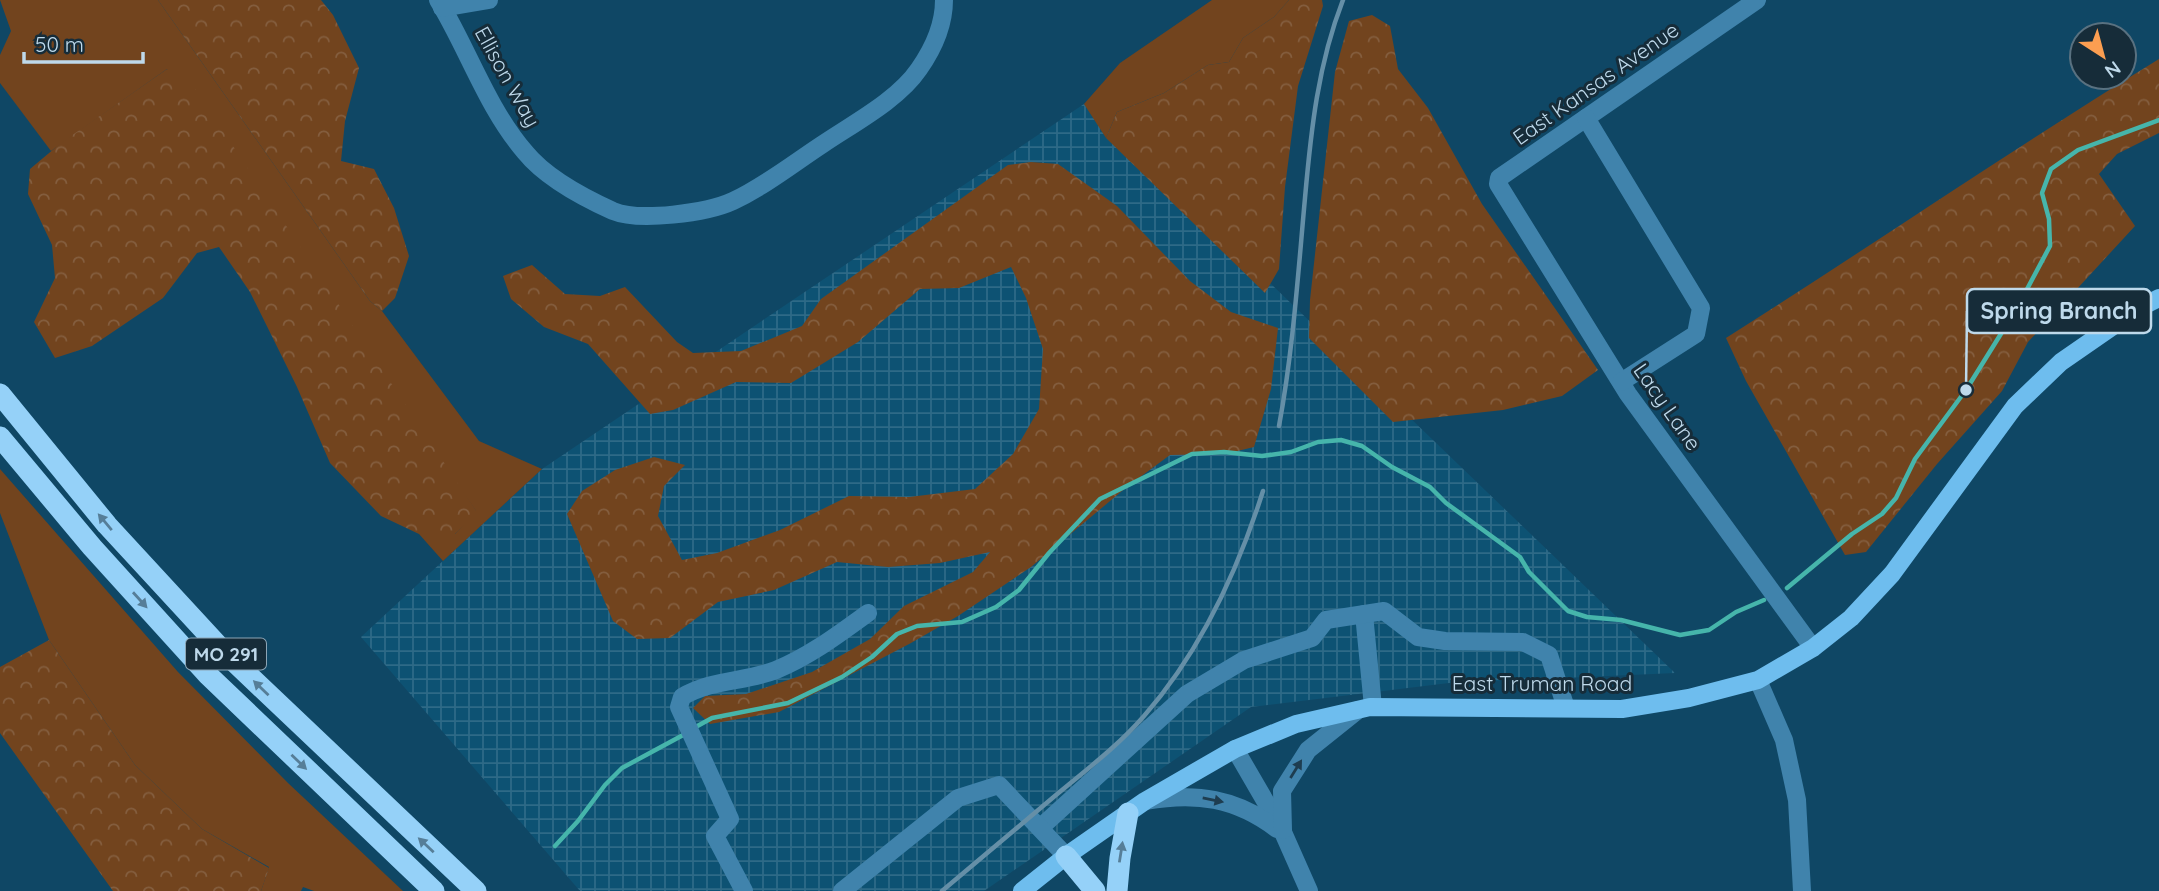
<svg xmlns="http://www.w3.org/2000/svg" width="2159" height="891" font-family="Quicksand,sans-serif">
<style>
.industrial{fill:url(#industrial-grid)}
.green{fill:#72441e}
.forest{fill:url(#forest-crowns)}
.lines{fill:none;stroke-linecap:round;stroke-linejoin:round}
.stream{stroke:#46b5ab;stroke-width:4.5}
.minor{stroke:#4083ac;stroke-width:18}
.major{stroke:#6ebdee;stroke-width:18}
.highway{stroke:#95d1f8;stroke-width:21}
.rail{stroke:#658fa7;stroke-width:4.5}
.oneway{fill:#567e98}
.oneway2{fill:#1e3d50}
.labels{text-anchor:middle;stroke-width:6;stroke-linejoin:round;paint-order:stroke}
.shield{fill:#162c39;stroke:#8ca5b6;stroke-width:2}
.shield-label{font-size:19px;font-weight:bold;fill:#bed9eb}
.street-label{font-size:21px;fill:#bed9eb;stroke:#162c39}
.leader{fill:none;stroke:#bed9eb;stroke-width:2.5}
.callout-dot{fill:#bed9eb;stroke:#162c39;stroke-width:2.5}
.callout{fill:#162c39;stroke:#bed9eb;stroke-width:2.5}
.callout-label{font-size:23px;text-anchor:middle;font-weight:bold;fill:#bed9eb}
</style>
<defs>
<pattern id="industrial-grid" width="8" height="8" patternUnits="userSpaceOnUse" patternTransform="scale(1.75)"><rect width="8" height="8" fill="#0d5273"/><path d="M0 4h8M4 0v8" fill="none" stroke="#2e6a87"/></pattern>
<pattern id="forest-crowns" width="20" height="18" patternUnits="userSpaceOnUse" patternTransform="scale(1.75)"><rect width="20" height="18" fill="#72441e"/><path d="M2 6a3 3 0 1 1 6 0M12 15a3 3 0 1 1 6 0" fill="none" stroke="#845e3f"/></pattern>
</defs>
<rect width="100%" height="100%" fill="#0f4765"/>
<path class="industrial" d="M1084 104 1675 673 1449 683 1251 707 984 891H580L361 637 542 469Z"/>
<g class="green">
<path d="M0 0H158L370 301 382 311 479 441 542 469 443 561 419 534H455L476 511 167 69 51 151 0 83V55L11 31Z"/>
<path d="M1212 0H1289L1274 17 1243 38 1229 62 1208 65 1164 93 1117 112 1106 138 1084 104 1120 63Z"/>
<path d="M0 469 178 672 288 783 403 891H314L303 887 301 891H261L269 867 202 829 135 765 49 640 0 513Z"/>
</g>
<g class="forest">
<path d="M158 0H321L333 15 359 68 345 121 341 161 374 169 394 208 409 256 395 298 382 311 370 301Z"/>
<path d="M1289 0H1322L1323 6 1298 86 1285 187 1279 269 1265 293 1106 138 1117 112 1164 93 1208 65 1229 62 1243 38 1274 17Z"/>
<path d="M1372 15 1390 26 1398 69 1428 108 1482 204 1598 370 1562 396 1503 410 1393 422 1309 338 1310 300 1335 72 1349 21Z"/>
<path d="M2159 59V133L2117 154 2099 174 2135 226 2028 342 2002 391 1937 464 1866 552 1845 555 1746 381 1726 338C1871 246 2013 149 2159 59Z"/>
<path d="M167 69 189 80 477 512 455 534H419L381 516 330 463 297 387 250 292 219 247 197 253 163 298 92 346 55 358 34 322 55 278 52 245 28 194 30 169 61 143Z"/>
<path d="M1031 162 1058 164 1117 206 1190 281 1231 312 1278 328 1271 389 1254 447 1225 454 1170 455 1128 486 1031 567 958 616 911 643 779 712 710 724 693 708 705 696 746 694 812 672 870 639 904 606 973 572 990 552 940 563 888 567 837 562 774 590 718 602 670 638 637 639 613 621 567 514 582 491 615 470 654 457 685 465 664 486 658 516 682 560 717 553 780 530 849 496 909 497 975 489 1013 454 1039 409 1043 349 1026 298 1011 267 959 288 920 289 858 342 791 383 736 382 673 410 650 414 588 344 544 327 511 299 503 276 532 265 565 294 600 296 625 287 677 342 693 353 741 351 802 326 821 299 1008 165Z"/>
<path d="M49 640 135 765 202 829 269 868 261 891H113L0 733V667Z"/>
</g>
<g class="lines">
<g class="stream">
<path d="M1787 588 1852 534 1882 514 1896 498 1915 459 1966 390 2017 308 2050 246 2049 219 2042 193 2051 169 2078 150 2159 120"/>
<path d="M692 729 712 718 788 703 842 677 872 657 897 634 917 626 962 622 996 607 1019 590 1049 553 1100 499 1192 454 1224 452 1262 456 1291 452 1318 442 1341 440 1362 446 1392 467 1430 487 1446 503 1520 557 1529 572 1568 611 1587 617 1621 620 1680 635 1709 630 1736 612 1764 600"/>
<path d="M555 846 578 821 605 785 622 768 685 734"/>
</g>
<g class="minor">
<path d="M438 0C468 49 487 108 525 152 546 178 582 197 613 211 639 222 707 213 733 201 765 186 794 163 823 144 854 123 898 100 919 69 933 49 944 25 944 0"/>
<path d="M1757 0 1499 178 1498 184 1628 394 1813 648"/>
<path d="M442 8 489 0"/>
<path d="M1586 118 1701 308 1696 334 1621 382"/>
<path d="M1364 614 1373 707"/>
<path d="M1758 680 1784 740 1797 800 1802 891"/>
<path d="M1235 749 1282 830 1309 891"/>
<path d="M1146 801C1196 792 1236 798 1277 829"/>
<path d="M1041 827 1187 694 1244 660 1312 638 1326 620 1384 611 1418 637 1445 641 1523 642 1549 655 1566 708"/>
<path d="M1283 830 1282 791 1308 750 1358 710"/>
<path d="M744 891 715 836 730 819 679 707 682 697C712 679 745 682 776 670 810 656 839 634 868 613"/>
<path d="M842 891 958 798 999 785 1066 856"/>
</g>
<path class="major" d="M1022 891 1066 856 1145 801 1235 749 1296 724 1370 707 1622 709 1689 698 1758 680 1813 648 1851 618 1892 574 2015 406 2061 362 2139 308 2159 298"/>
<g class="highway">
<path d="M0 394 107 525 226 654 476 891"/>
<path d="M0 437 92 547 208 675 434 891"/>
<path d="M1066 856 1095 891"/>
<path d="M1117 891 1120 858 1128 813"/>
</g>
<g class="rail">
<path d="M1279 426C1293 351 1298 274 1305 198 1311 130 1318 64 1343 0"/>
<path d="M942 891C980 859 1018 827 1056 795 1086 770 1118 746 1144 716 1201 651 1237 573 1263 491"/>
</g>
</g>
<defs><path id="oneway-solid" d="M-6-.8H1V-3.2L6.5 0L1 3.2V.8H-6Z" transform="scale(1.75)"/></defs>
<g class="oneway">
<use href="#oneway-solid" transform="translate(105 522) rotate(-130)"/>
<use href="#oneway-solid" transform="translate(140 600) rotate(48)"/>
<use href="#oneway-solid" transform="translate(261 688) rotate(-136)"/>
<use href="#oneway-solid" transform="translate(299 762) rotate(44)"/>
<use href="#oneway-solid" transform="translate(426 845) rotate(-137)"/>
<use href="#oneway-solid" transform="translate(1121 852) rotate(-81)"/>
</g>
<g class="oneway2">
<use href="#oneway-solid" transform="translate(1296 769) rotate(-58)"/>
<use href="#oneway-solid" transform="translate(1213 800) rotate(11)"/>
</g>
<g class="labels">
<rect class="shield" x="186" y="638.5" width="80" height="31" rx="5"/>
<g class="shield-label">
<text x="226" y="661">MO 291</text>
</g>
<g class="street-label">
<text transform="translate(507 77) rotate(61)" y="7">Ellison Way</text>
<text transform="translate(1596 84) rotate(-35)" y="7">East Kansas Avenue</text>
<text transform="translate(1667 407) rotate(55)" y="7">Lacy Lane</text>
<text x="1542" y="691">East Truman Road</text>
</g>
</g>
<path class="leader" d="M1966 390L1967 311"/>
<circle class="callout-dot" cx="1966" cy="390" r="7"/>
<rect class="callout" x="1967" y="289" width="184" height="44" rx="7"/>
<g class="callout-label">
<text x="2059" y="319">Spring Branch</text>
</g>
<g transform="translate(2103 56) rotate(144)"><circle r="33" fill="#162c39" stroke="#597180" stroke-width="2"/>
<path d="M0-5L12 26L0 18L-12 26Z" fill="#fb9e51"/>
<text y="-10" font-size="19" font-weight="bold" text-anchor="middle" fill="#bed9eb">N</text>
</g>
<path d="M24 52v10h119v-10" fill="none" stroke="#bed9eb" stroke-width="3.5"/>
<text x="35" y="52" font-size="21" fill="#bed9eb" stroke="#162c39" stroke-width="5" paint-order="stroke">50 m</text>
</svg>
